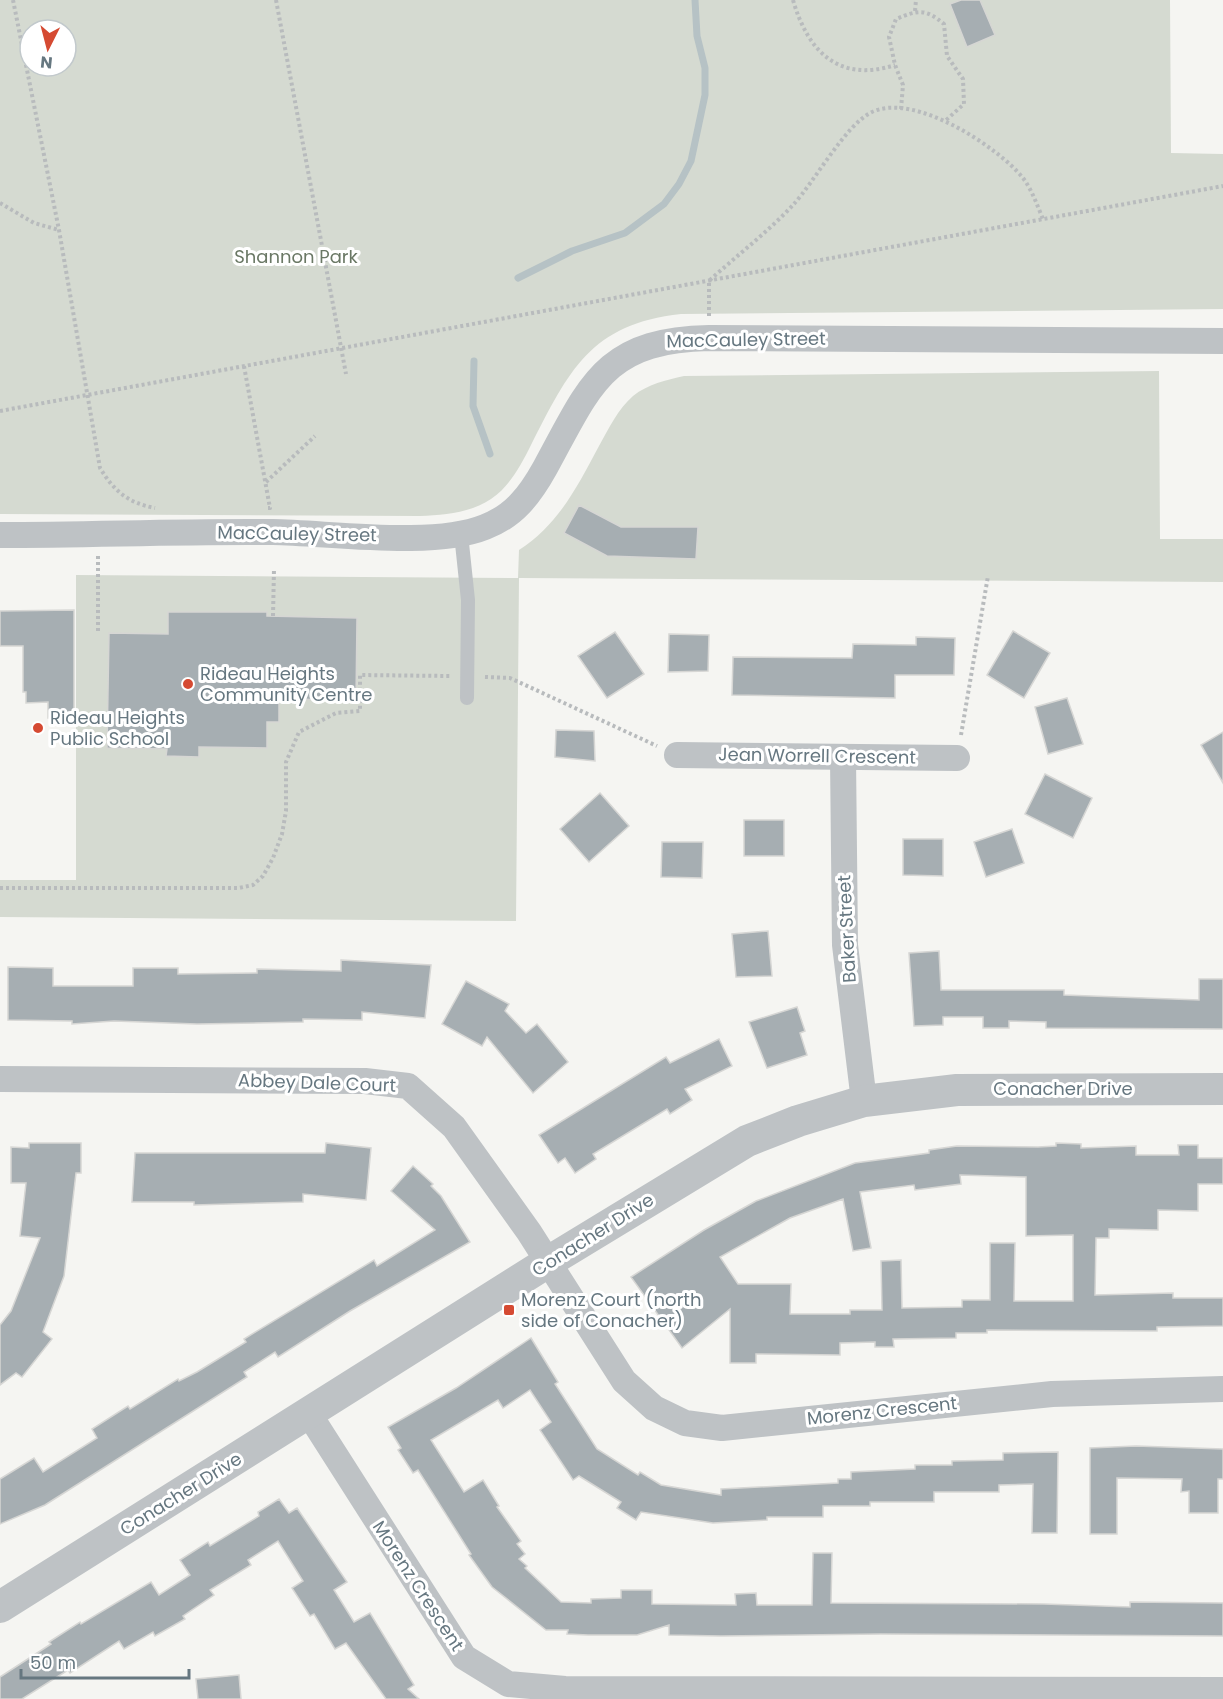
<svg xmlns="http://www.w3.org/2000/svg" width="1223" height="1699" font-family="Poppins,sans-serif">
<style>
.green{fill:#d5dad1;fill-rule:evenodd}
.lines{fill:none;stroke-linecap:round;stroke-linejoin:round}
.stream{stroke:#b6c2c5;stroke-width:7}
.building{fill:#a6aeb2;stroke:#d6d6d4;stroke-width:1.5;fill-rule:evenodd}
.path{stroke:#b8bbbd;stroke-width:4;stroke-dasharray:3 3;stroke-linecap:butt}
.service{stroke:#bec2c5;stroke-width:14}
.minor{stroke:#bec2c5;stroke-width:26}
.tertiary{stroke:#bec2c5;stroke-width:32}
.poi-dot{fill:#d54a32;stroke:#fff;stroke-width:2}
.labels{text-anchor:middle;stroke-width:6;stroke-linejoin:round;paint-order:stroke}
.park-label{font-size:18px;fill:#6a7865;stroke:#fff}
.street-label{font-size:18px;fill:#667780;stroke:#fff}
.poi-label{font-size:18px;fill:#667780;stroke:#fff;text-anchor:start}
</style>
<rect width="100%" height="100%" fill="#f5f5f2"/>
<g class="green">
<path d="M0 0H1170L1171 153 1223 154V309L681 314C590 324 569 371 531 445 521 465 510 486 491 499 470 513 444 515 420 516L0 514ZM30 30H66V66H30Z"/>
<path d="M1159 371 1160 539H1223V582L519 578 516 921 0 917V880H76V575L518 578 519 550C559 524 577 487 599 446 609 428 618 409 633 396 648 384 666 380 684 376Z"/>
</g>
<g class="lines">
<g class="stream">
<path d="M518 278 572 251 625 233 664 204 679 184 691 161 705 95V68L697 36 695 0"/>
<path d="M474 361 473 406 490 454"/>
</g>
</g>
<g class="building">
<path d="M961 0H980L995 35 967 47 950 4Z"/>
<path d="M579 505 621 527H698L696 559 607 556 564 533Z"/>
<path d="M74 610V718H48V702L26 703V692H23V646H0V611Z"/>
<path d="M168 612H267V616L357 618 356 700 279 699V722H267V748L199 747V757L166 756 167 749 107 748 109 633 168 634Z"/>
<path d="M1013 631 1050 653 1024 698 987 675Z"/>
<path d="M615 632 644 674 607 698 578 656Z"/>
<path d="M669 634 709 635 708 671 668 672Z"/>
<path d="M916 637 955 638 954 675H895V698L732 695 733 657 852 658 853 644 916 645Z"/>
<path d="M1067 698 1083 744 1048 754 1035 707Z"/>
<path d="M556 730 594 731 595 761 555 757Z"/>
<path d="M1223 732V783L1201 745Z"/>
<path d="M1045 774 1092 798 1073 838 1025 814Z"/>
<path d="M600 793 629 826 589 862 560 829Z"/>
<rect x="744" y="820" width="40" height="36"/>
<path d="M1012 829 1024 863 986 877 974 842Z"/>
<path d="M903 839H943V876L903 875Z"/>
<path d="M662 842H703L702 878 661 877Z"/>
<path d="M768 931 772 976 736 977 732 934Z"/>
<path d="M939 951 941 990H1064V995L1199 1000V979H1223V1029L1046 1028V1022L1009 1021V1028H983V1017H943V1025L914 1026 909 953Z"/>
<path d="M341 960 431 965 425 1018 362 1012V1020L303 1019V1022L197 1024 114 1021 72 1024V1021L8 1020V967L53 968V986H133V968H178V974L257 973V969L341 971Z"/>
<path d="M466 981 509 1004 505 1011 526 1033 537 1024 568 1062 533 1093 487 1037 482 1046 442 1024Z"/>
<path d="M797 1007 805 1031 800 1033 807 1055 767 1068 749 1022Z"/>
<path d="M719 1039 732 1066 685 1089 692 1100 670 1114 667 1109 593 1154 596 1159 575 1173 565 1158 558 1163 539 1135 666 1057 670 1063Z"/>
<path d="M29 1143H81V1173H76L64 1276 43 1332 52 1339 22 1377 16 1373 0 1385V1325L11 1311 40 1238 20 1236 26 1183H11V1147L29 1148Z"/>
<path d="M326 1143 371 1148 366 1200 303 1194V1202L194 1205V1202H132L135 1153H325Z"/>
<path d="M1056 1143 1081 1144V1148L1136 1146V1155H1179L1178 1145H1198V1158H1223V1184H1198V1211L1158 1210V1230L1109 1229V1238H1096L1095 1295 1173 1293V1298H1223V1326L1157 1327V1331L987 1330V1333H956V1338L893 1339 894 1347H875V1342L840 1343V1355L756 1354V1363H730V1309L682 1348 631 1277 704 1230 756 1201 855 1163 929 1153V1150L957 1146 1038 1147 1056 1146ZM960 1175 1026 1177V1236L1073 1235V1301H1014L1015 1243H990V1300H962V1307L902 1308 901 1260 881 1261 882 1310H850V1314H790L791 1284H738L720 1257 790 1218 843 1199 853 1251 871 1248 860 1192 914 1185 915 1190 961 1184Z"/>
<path d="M413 1166 433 1184 431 1186 441 1196 470 1242 350 1311 278 1357 275 1352 244 1372 247 1377 45 1505 0 1524V1479L34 1458 43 1472 97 1438 92 1429 128 1406 130 1409 178 1379 179 1381 197 1372 246 1342 244 1339 374 1260 377 1266 435 1230 391 1191Z"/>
<path d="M531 1338 558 1382 555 1384 597 1449 638 1475 640 1472 661 1485 721 1495V1489L838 1483V1479H851V1472L915 1469V1465H952V1461L1003 1460V1453L1058 1452 1057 1533H1032L1033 1484 999 1485V1492H934V1502H870V1506H823V1517H767V1520L713 1523 641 1512 636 1520 617 1508 621 1502 579 1476 573 1480 540 1430 551 1422 530 1390 503 1408 498 1400 431 1440 464 1492 483 1480 499 1506 497 1507 521 1541 517 1544 525 1554 519 1559 527 1566 525 1568 561 1602 591 1603V1599L621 1598V1590H652V1604L736 1605 735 1594 756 1593 757 1605H812L813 1553H832L831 1603 1044 1604 1130 1607V1602L1223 1603V1636L881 1634 721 1636 669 1635V1625L637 1635H588L567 1634 568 1630H546L492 1587 469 1555 471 1554 418 1470 413 1473 398 1450 401 1448 388 1427 456 1388Z"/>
<path d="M1136 1446 1223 1449V1479H1218V1513H1189V1491L1181 1492 1182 1479 1117 1478V1534H1090V1448Z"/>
<path d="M279 1499 289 1513 297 1508 347 1582 334 1590 354 1622 370 1613 414 1685 408 1689 419 1699H386L346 1643 335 1649 314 1614 310 1616 292 1588 303 1581 278 1541 248 1560 251 1565 210 1590 214 1595 183 1616 185 1619 155 1636 153 1632 124 1649 119 1641 70 1673 68 1670 22 1699H0V1677L51 1644 49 1642 80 1622 81 1624 151 1582 159 1595 190 1575 180 1560 208 1542 210 1546 259 1516 258 1512Z"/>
<path d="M239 1675 241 1699H198L196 1679Z"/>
</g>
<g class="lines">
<g class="path">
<path d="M13 0 59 230 100 468C114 491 128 503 155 508"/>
<path d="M276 0 346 374"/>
<path d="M793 0C808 52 839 83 895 65"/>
<path d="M915 11 916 0"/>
<path d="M901 109 903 85 895 65 889 37 896 19C918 10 925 8 944 24L947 56 963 79 964 104 945 121"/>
<path d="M0 203 34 223 59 230"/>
<path d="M709 316V281C736 256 768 232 793 205 815 181 846 124 872 112 914 92 997 146 1023 178 1032 190 1037 205 1043 219"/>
<path d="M244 366 270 508H268"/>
<path d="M0 411 1223 186"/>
<path d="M266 482 315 436"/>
<path d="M98 556V633"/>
<path d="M273 616 274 569"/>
<path d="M485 677 510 678 657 746"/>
<path d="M961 735 988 576"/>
<path d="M0 888H239L253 885 263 876 273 858 282 834 286 811V762L299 732 336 713 360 711V675L450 676"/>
</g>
<path class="service" d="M461 534 468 600 467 698"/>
<g class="minor">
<path d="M0 535C91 535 182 531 273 532 331 533 433 548 485 527 514 516 530 495 545 468 590 386 603 340 709 338L1223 341"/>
<path d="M677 755 957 758"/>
<path d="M843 757 845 945 864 1101"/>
<path d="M0 1079 365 1081 408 1086 454 1127 529 1232 624 1381 654 1408 685 1423 722 1428 1052 1394 1223 1389"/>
<path d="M309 1414 464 1657 508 1684 565 1689 1223 1690"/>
</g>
<path class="tertiary" d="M0 1607 548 1262 747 1141 798 1121 864 1101 957 1090 1223 1089"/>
</g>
<g class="poi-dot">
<circle cx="188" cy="684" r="6"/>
<circle cx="38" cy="728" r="6"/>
<rect x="503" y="1304" width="12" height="12" rx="3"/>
</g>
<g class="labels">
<g class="park-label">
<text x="296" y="263">Shannon Park</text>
</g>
<g class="street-label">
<text transform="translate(746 340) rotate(-1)" y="6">MacCauley Street</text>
<text transform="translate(297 534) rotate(1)" y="6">MacCauley Street</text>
<text transform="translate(817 756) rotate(1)" y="6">Jean Worrell Crescent</text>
<text transform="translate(847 929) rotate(-93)" y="6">Baker Street</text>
<text transform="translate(317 1083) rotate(2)" y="6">Abbey Dale Court</text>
<text x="1063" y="1095">Conacher Drive</text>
<text transform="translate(593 1235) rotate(-32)" y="6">Conacher Drive</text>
<text transform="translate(882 1411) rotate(-6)" y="6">Morenz Crescent</text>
<text transform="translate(181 1494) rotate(-32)" y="6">Conacher Drive</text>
<text transform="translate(418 1586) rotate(57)" y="6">Morenz Crescent</text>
</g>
<g class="poi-label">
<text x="200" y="680">Rideau Heights<tspan x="200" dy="21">Community Centre</tspan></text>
<text x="50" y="724">Rideau Heights<tspan x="50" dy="21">Public School</tspan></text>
<text x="521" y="1306">Morenz Court (north<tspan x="521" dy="21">side of Conacher)</tspan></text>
</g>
</g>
<g transform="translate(48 48) rotate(186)"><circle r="28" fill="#ffffff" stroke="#c2c9cc" stroke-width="1.5"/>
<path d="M0-4.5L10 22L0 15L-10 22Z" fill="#d54a32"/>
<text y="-9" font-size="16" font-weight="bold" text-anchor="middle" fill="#667780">N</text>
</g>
<path d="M21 1669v9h168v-9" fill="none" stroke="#667780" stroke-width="3"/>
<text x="30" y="1669" font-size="18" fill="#667780" stroke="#ffffff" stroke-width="4.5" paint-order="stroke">50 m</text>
</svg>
